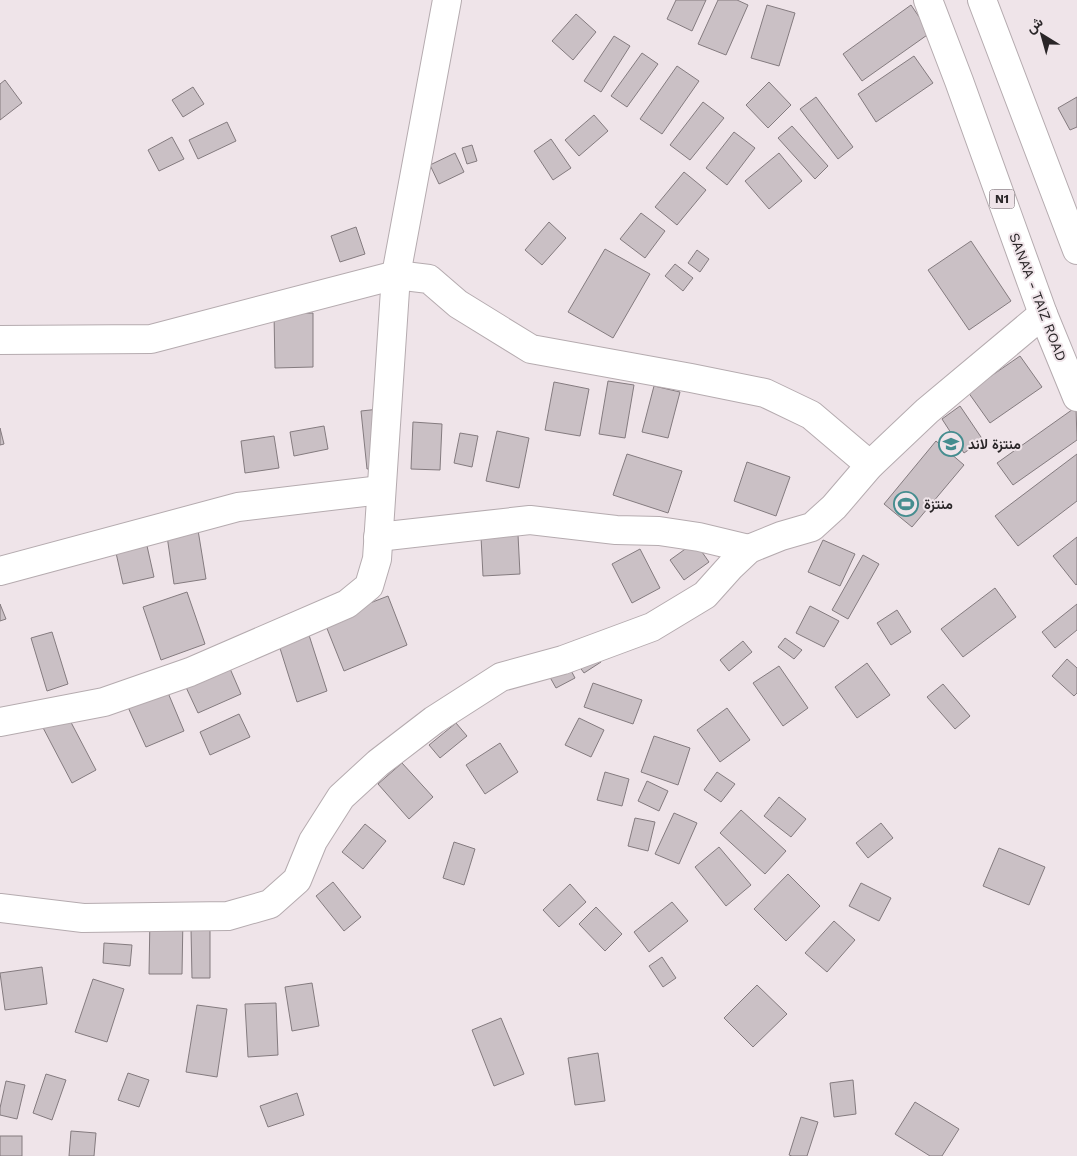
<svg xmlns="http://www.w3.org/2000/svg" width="1077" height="1156" font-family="'Work Sans',Vazirmatn,sans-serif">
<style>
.building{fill:#cac0c5;stroke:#847b7f}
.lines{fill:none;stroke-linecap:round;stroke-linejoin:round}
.minor-casing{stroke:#b5abaf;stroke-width:30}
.highway-casing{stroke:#b5abaf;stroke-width:30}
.minor{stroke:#fff;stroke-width:28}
.highway{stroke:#fff;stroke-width:28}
.labels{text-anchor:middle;stroke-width:4;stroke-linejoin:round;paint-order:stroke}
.shield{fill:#efe4e9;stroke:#655f62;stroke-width:1}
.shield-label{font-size:12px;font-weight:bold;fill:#2a2628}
.street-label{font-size:14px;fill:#2a2628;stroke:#efe4e9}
.poi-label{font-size:14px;font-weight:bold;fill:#2a2628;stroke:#efe4e9;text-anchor:start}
</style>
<rect width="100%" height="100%" fill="#efe4e9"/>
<g class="building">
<path d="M676 0H706L692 31 667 19Z"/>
<path d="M718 0H737L748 5 726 55 698 44Z"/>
<path d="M767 5 795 13 779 66 751 58Z"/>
<path d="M911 5 930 33 862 81 843 54Z"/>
<path d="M576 14 596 32 573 60 552 41Z"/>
<path d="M614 36 630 46 601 92 584 81Z"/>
<path d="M642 53 658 64 627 107 611 96Z"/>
<path d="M914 56 933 83 876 122 858 94Z"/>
<path d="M677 66 699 81 662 134 640 119Z"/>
<path d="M5 80 22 103 0 120V84Z"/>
<path d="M769 82 791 105 768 128 746 105Z"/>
<path d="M193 87 204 104 183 117 172 100Z"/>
<path d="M816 97 853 147 838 159 800 109Z"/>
<path d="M1077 97V127L1070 130 1058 108Z"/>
<path d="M703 102 724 118 690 160 670 145Z"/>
<path d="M594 115 608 131 579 156 565 140Z"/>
<path d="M227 122 236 141 198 159 189 140Z"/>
<path d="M792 126 828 166 815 179 778 138Z"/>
<path d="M734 132 755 148 727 185 706 168Z"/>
<path d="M172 137 184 159 159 171 148 150Z"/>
<path d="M551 139 571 168 553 180 534 151Z"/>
<path d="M472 145 477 161 467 164 462 148Z"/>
<path d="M455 153 464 172 439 184 430 165Z"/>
<path d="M779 153 802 181 769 209 745 181Z"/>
<path d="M684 172 706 190 677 225 655 207Z"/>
<path d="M641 213 665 231 645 258 620 239Z"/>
<path d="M549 222 566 238 542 265 525 250Z"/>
<path d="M356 227 365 254 340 262 331 236Z"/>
<path d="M971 241 1011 301 969 330 928 270Z"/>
<path d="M605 249 650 274 613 338 568 312Z"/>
<path d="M697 250 709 259 700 272 688 263Z"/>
<path d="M675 264 693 278 683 291 665 276Z"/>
<path d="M313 313V367L275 368 274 314Z"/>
<path d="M1020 356 1042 387 990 423 968 392Z"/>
<path d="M608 381 634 385 625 438 599 434Z"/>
<path d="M554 382 589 389 580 436 545 430Z"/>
<path d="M654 386 680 392 668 438 642 432Z"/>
<path d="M960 406 983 440 964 453 942 419Z"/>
<path d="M1076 407 1077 440 1013 485 997 463Z"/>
<path d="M389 408 395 466 367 469 361 411Z"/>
<path d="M413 422 442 424 440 470 411 469Z"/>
<path d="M324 426 328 449 294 456 290 432Z"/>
<path d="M0 428 4 444 0 445Z"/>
<path d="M497 431 529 438 519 488 486 481Z"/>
<path d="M460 433 478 436 472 467 454 463Z"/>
<path d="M274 436 279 468 245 473 241 441Z"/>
<path d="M936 441 964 465 912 527 884 504Z"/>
<path d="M627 454 682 471 668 513 613 495Z"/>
<path d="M1077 454V501L1018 546 995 516Z"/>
<path d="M747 462 790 477 776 516 734 501Z"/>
<path d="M517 515 520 574 483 576 480 517Z"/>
<path d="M197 524 206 579 174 584 166 529Z"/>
<path d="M145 537 154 577 123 584 114 544Z"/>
<path d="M1077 537V584L1076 585 1053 556Z"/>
<path d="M823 540 855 554 840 586 808 572Z"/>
<path d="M695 542 709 562 684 580 670 560Z"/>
<path d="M640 549 660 588 632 603 612 564Z"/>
<path d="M863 555 879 564 848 619 832 610Z"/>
<path d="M995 588 1016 617 963 657 941 629Z"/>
<path d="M187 592 205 644 161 660 143 607Z"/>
<path d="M388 596 407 645 344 671 324 621Z"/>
<path d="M0 604 6 619 0 621Z"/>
<path d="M1077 604V630L1055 648 1042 632Z"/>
<path d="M810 606 839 621 824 647 796 633Z"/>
<path d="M897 610 911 632 891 645 877 623Z"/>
<path d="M52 632 68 684 47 691 31 638Z"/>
<path d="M308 632 327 691 297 702 278 642Z"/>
<path d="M785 638 802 650 794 659 778 647Z"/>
<path d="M743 641 752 652 729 671 720 660Z"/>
<path d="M591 648 601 662 584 673 574 659Z"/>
<path d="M1067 659 1077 668V693L1074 696 1052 676Z"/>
<path d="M566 661 575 678 556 688 547 672Z"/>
<path d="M867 663 890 695 857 718 835 687Z"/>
<path d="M228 664 241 694 198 713 184 683Z"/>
<path d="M779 666 808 708 783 726 753 683Z"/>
<path d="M593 683 642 700 633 724 584 707Z"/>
<path d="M943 684 970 716 955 729 927 697Z"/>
<path d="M166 688 184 731 146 747 127 705Z"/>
<path d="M727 708 750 740 720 762 697 730Z"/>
<path d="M64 709 96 770 72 783 40 722Z"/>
<path d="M239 714 250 737 210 755 200 732Z"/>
<path d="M579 718 604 730 591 757 565 745Z"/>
<path d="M456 723 467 736 440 758 429 745Z"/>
<path d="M654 736 690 748 678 785 641 772Z"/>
<path d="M500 743 518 772 485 794 466 765Z"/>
<path d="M402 763 433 797 409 819 378 784Z"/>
<path d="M605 772 629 779 622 806 597 800Z"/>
<path d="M717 772 735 784 721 802 704 790Z"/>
<path d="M647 781 668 791 659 811 638 801Z"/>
<path d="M779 797 806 819 791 837 764 816Z"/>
<path d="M741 810 786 851 765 874 720 833Z"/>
<path d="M674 813 697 823 679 864 655 854Z"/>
<path d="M635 818 655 822 648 851 628 846Z"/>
<path d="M881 823 893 838 868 858 856 843Z"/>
<path d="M365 824 386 841 363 869 342 852Z"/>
<path d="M454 842 475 849 464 885 443 878Z"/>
<path d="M719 847 751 885 726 906 695 867Z"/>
<path d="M999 848 1045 867 1029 905 983 886Z"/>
<path d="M788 874 820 906 786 941 754 909Z"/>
<path d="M333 882 361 917 344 931 316 896Z"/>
<path d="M861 883 891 898 879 921 849 906Z"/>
<path d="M570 884 586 902 559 927 543 910Z"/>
<path d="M672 902 688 921 649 952 634 932Z"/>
<path d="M596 907 622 934 605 951 579 924Z"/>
<path d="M150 916H183L182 974H149Z"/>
<path d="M834 921 855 940 827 972 805 953Z"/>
<path d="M210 928V978H192L191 929Z"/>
<path d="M104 943 132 945 130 966 103 963Z"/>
<path d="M662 957 676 978 663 987 649 966Z"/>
<path d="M42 967 47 1004 5 1010 0 973Z"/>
<path d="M93 979 124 989 107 1042 75 1032Z"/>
<path d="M312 983 319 1026 292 1031 285 987Z"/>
<path d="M757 985 787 1014 753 1047 724 1018Z"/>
<path d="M276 1003 278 1055 248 1057 245 1004Z"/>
<path d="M197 1005 227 1009 217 1077 186 1072Z"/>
<path d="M501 1018 524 1074 494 1086 472 1030Z"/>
<path d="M598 1053 605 1101 575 1105 568 1058Z"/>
<path d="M128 1073 149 1080 139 1107 118 1100Z"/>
<path d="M46 1074 66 1080 52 1120 33 1113Z"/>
<path d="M853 1080 856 1114 834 1117 830 1083Z"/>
<path d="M6 1081 25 1085 17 1119 0 1115V1108Z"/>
<path d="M297 1093 304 1115 268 1127 260 1106Z"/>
<path d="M915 1102 959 1129 942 1156H930L895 1134Z"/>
<path d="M801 1117 818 1122 807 1156H792L789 1155Z"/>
<path d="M71 1131 96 1133 94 1156H69Z"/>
<rect x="0" y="1136" width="22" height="20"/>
</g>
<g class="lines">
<defs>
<g id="minor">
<path d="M0 340 151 339 396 275 429 279 458 304 531 349 691 378 765 393 811 415 870 465"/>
<path d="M378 537 530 520 616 530 659 531 699 537 749 549"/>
<path d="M0 571 238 507 381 490"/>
<path d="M0 722 104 702 190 672 347 604 369 586 377 559 396 275 447 0"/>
<path d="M0 908 83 918 228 916 270 904 297 880 313 841 341 797 378 763 434 720 501 677 563 660 652 627 705 595 731 566 749 549 781 536 812 527 834 507 870 465 927 411 1043 314"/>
</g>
<g id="highway">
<path d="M928 0 959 81 1043 314 1077 397"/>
<path d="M982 0 1077 250"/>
</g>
</defs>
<use href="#minor" class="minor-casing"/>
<use href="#highway" class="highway-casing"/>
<use href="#minor" class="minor"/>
<use href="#highway" class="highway"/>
</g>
<defs>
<symbol id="school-ring" viewBox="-11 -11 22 22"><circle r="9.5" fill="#efe4e9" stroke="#458d8f" stroke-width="1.5"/><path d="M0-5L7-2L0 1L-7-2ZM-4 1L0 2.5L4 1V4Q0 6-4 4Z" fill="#458d8f"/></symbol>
<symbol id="stadium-ring" viewBox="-11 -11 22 22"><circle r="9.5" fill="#efe4e9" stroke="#458d8f" stroke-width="1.5"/><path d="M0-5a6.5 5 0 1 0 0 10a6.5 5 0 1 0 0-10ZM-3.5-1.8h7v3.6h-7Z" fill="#458d8f"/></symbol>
</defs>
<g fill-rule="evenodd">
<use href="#school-ring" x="937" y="430" width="28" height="28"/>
<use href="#stadium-ring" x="892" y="490" width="28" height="28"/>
</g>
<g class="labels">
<rect class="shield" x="989.5" y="189.5" width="25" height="19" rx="4"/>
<g class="shield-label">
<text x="1002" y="203">N1</text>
</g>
<g class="street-label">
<text transform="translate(1038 297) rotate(69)" y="5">SANA'A - TAIZ ROAD</text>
</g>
<g class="poi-label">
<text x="968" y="449">منتزة لاند</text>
<text x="924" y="509">منتزة</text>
</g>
</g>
<g transform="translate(1042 35) rotate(323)" stroke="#efe4e9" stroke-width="4" paint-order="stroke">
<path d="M0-4L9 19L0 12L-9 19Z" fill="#2a2628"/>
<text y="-8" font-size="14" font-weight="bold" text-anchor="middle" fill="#2a2628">ش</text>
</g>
</svg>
